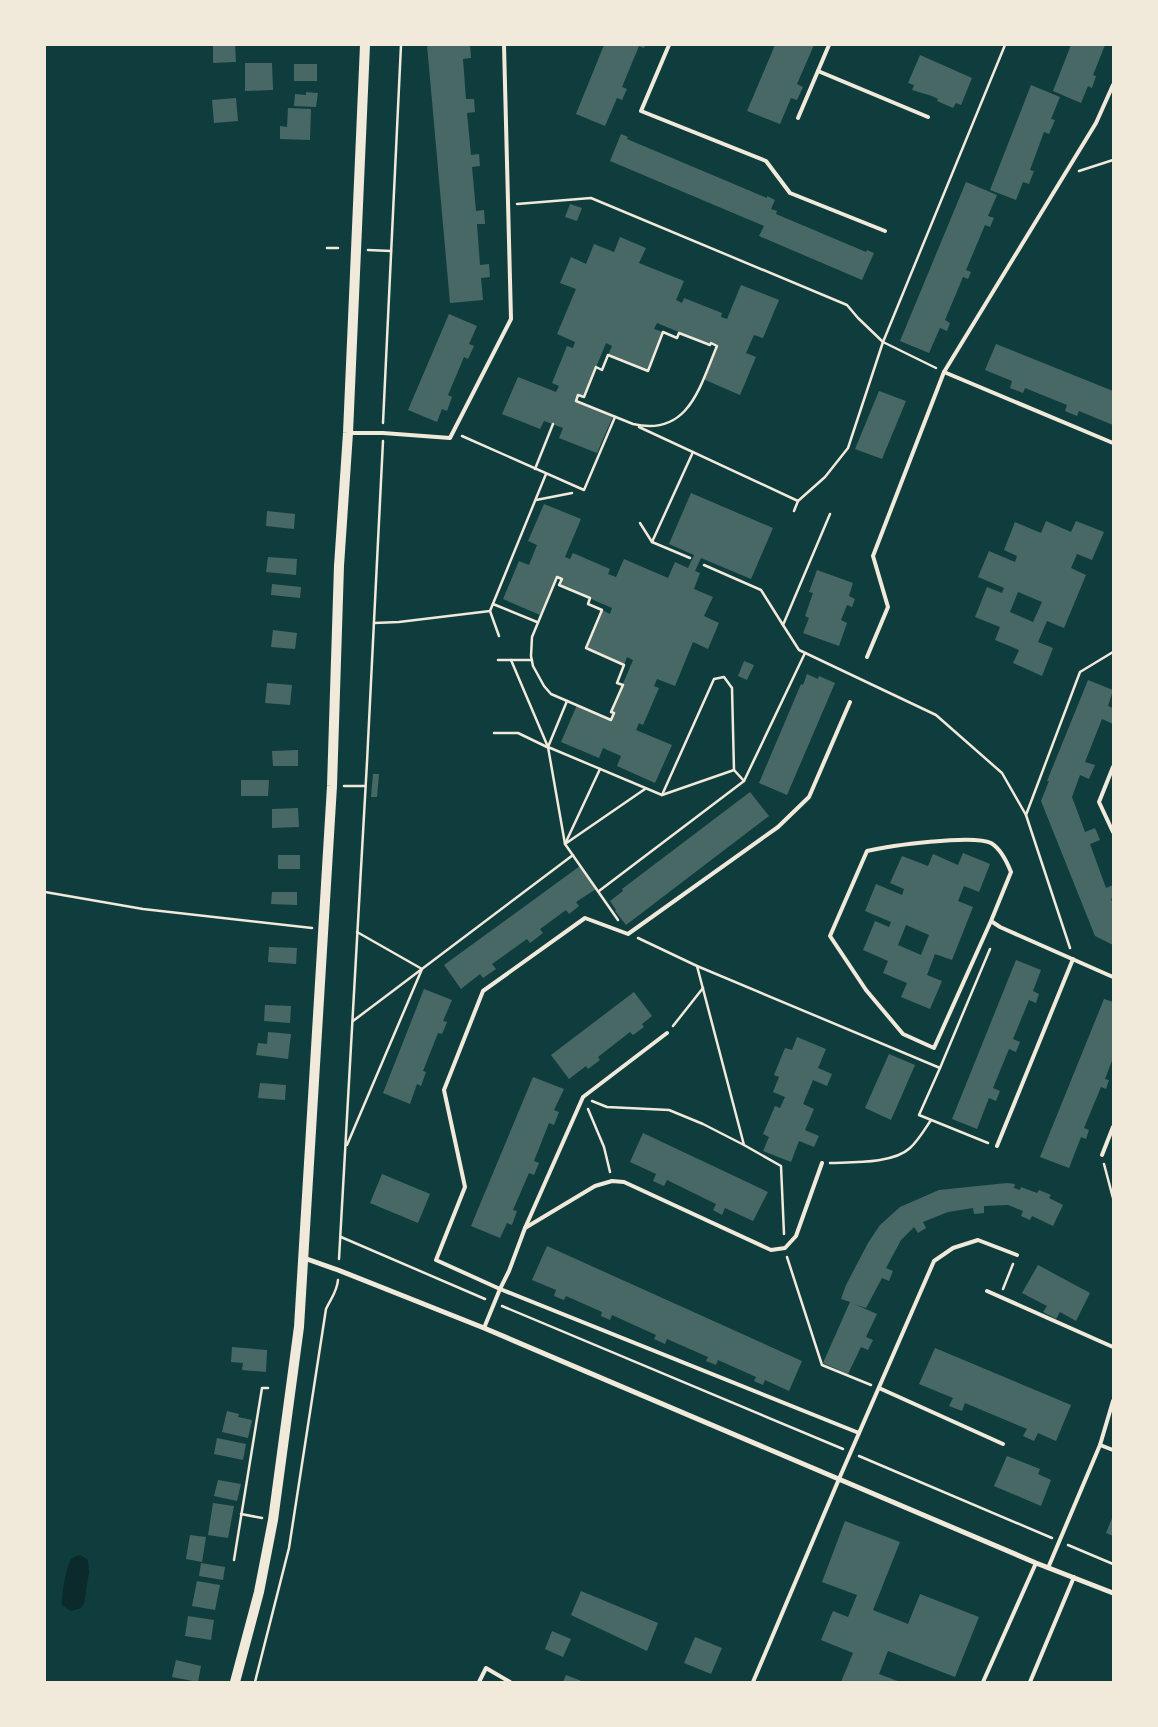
<svg xmlns="http://www.w3.org/2000/svg" width="1158" height="1727" font-family="Barlow,sans-serif">
<style>
.water{fill:#0a2a2b}
.building{fill:#486865;fill-rule:evenodd}
.lines{fill:none;stroke-linecap:round;stroke-linejoin:round}
.path{stroke:#f1e9da;stroke-width:2.5}
.service{stroke:#f1e9da;stroke-width:4}
.minor{stroke:#f1e9da;stroke-width:5}
.secondary{stroke:#f1e9da;stroke-width:10}
</style>
<rect width="100%" height="100%" fill="#0f3d3e"/>
<path class="water" d="M80 1555 88 1560 89 1572 84 1604 81 1608 71 1611 62 1605C61 1595 66 1570 70 1561 72 1557 76 1556 80 1555Z"/>
<g class="building">
<path d="M213 45H235L236 62 213 63Z"/>
<path d="M427 45H470L471 58 463 59 466 99H474L475 112 467 113 471 155 479 154 480 166 472 167 476 211 484 210 485 224H477L480 265 489 264 490 277 481 278 483 300 450 303Z"/>
<path d="M604 45H645L644 48 639 46 622 87 627 89 622 100 617 98 605 126 576 114Z"/>
<path d="M775 45H814L797 84 803 87 797 100 791 98 780 124 747 111Z"/>
<path d="M1071 45H1105L1093 75 1096 76 1092 88 1088 86 1081 103 1053 91Z"/>
<path d="M920 55 972 78 961 105 956 103 953 108 937 101 938 99 932 96 912 90 914 85 908 83Z"/>
<path d="M245 63H272L273 90 245 91Z"/>
<rect x="294" y="64" width="23" height="17"/>
<path d="M1031 85 1060 97 1051 119 1055 120 1049 134 1044 132 1030 170 1034 171 1029 184 1023 182 1016 200 990 190Z"/>
<path d="M306 92 318 93 316 107 294 106 295 94 306 95Z"/>
<path d="M236 98 238 121 214 123 212 100Z"/>
<path d="M288 108 311 109 310 140 280 139V126L287 127Z"/>
<path d="M621 134 628 137 627 139 767 198V196L775 200 771 209 777 211 776 214 866 252 867 250 874 253 862 280 759 236 764 226 610 161Z"/>
<path d="M966 182 997 195 988 216 994 218 990 227 985 225 966 270 971 272 968 279 963 277 945 320 950 323 947 331 940 328 929 353 900 341Z"/>
<path d="M570 204 582 208 577 221 565 217Z"/>
<path d="M620 237 646 248 639 263 684 281 676 300 682 303 684 298 722 313 721 317 727 319 741 285 779 300 763 338 754 335 746 353 756 357 740 395 703 379 717 346 711 343 710 345 657 323 654 329 663 332 648 371 608 355 612 346 606 343 584 397 578 395 576 401 613 416 597 453 559 438 563 428 544 421 540 429 502 414 518 377 556 392 559 386 552 383 567 346 573 348 575 342 557 334 576 289 560 283 571 257 586 264 594 244 614 252Z"/>
<path d="M449 314 477 326 469 344 474 346 468 359 464 357 448 395 452 397 447 411 442 409 437 422 408 410Z"/>
<path d="M996 344 1113 391V425L1079 411 1077 416 1065 411 1067 405 1025 388 1023 393 1010 388 1012 381 985 370Z"/>
<path d="M879 391 906 401 882 459 855 449Z"/>
<path d="M691 493 773 528 751 579 701 558 695 571 700 573 694 589 713 597 704 616 719 623 708 649 693 642 675 686 657 679 654 686 659 688 643 725 639 723 636 730 672 745 655 783 617 766 621 756 603 748 599 758 561 742 577 705 611 720 614 713 611 712 633 660 627 657 624 665 586 648 602 610 610 614 612 608 559 585 562 579 557 577 540 615 503 599 519 561 529 565 537 545 528 541 544 504 581 519 565 557 570 559 573 553 610 569 608 574 616 577 624 559 668 578 675 562 688 568 694 555 669 544Z"/>
<path d="M267 511 295 514 294 529 266 526Z"/>
<path d="M1046 521 1071 532 1076 521 1104 532 1092 560 1077 554 1071 568 1086 575 1064 628 1047 621 1038 642 1053 648 1042 676 1013 663 1019 650 995 640 1000 627 975 617 987 587 1002 593 1004 588 978 577 989 551 1015 562 1017 556 1004 550 1015 522 1041 533ZM1018 592 1042 602 1033 622 1010 612Z"/>
<path d="M268 557 297 559 296 575 266 572Z"/>
<path d="M817 570 853 583 849 596 855 599 852 607 847 605 841 620 847 623 839 646 803 633 809 618 805 616 813 593 809 592Z"/>
<path d="M272 584 301 587 300 598 271 595Z"/>
<path d="M273 630 297 633 295 649 271 647Z"/>
<path d="M744 661 754 665 747 680 738 676Z"/>
<path d="M807 674 818 679 819 676 835 683 787 795 759 783 801 684 803 685Z"/>
<path d="M1088 680 1113 690 1108 706 1113 708V724L1102 719 1085 762 1095 765 1089 779 1080 775 1072 797 1085 832 1095 828 1100 840 1090 844 1106 888 1113 885V898L1111 899 1113 904V945L1095 936 1041 801 1049 781H1047Z"/>
<path d="M267 683 292 685 290 705 265 703Z"/>
<path d="M298 750V766H273L272 751Z"/>
<path d="M373 774H379L377 797H371Z"/>
<path d="M241 780H269L268 796H241Z"/>
<path d="M750 792 769 816 626 925 615 911 616 910 610 901 623 891 622 889Z"/>
<path d="M298 808 299 827 272 828V809Z"/>
<path d="M963 853 990 864 979 892 964 886 958 901 973 907 952 960 935 954 927 975 942 981 930 1009 901 997 907 983 883 973 888 961 863 950 875 921 889 927 891 922 865 911 876 884 902 895 904 889 890 883 902 856 928 866 933 854 958 865ZM906 925 929 935 921 955 898 945Z"/>
<rect x="278" y="855" width="22" height="14"/>
<path d="M580 866 596 889 576 902 579 906 569 914 566 910 540 929 543 933 530 943 527 939 492 964 496 969 483 978 480 974 461 989 444 965Z"/>
<path d="M272 892H297V905L271 904Z"/>
<path d="M269 947 297 948 296 964 268 962Z"/>
<path d="M1016 960 1041 970 1033 991 1039 994 1036 1003 1029 1000 1013 1039 1020 1042 1016 1052 1009 1049 993 1088 1000 1091 996 1101 989 1098 977 1129 952 1119Z"/>
<path d="M424 989 452 1000 443 1021 447 1022 442 1034 438 1033 423 1071 426 1072 421 1086 417 1084 410 1104 383 1093Z"/>
<path d="M634 992 652 1016 642 1024 644 1027 633 1035 630 1032 598 1057 600 1060 588 1069 586 1066 569 1079 551 1055Z"/>
<path d="M1104 999 1113 1002V1058L1105 1079 1109 1080 1106 1089 1101 1087 1084 1128 1089 1130 1086 1139 1081 1137 1069 1168 1040 1157Z"/>
<path d="M265 1005 291 1006 290 1023 264 1021Z"/>
<path d="M268 1032 291 1034 288 1059 256 1055 258 1043 267 1044Z"/>
<path d="M797 1037 826 1049 818 1068 832 1074 827 1086 813 1080 803 1104 814 1109 805 1130 819 1136 814 1147 799 1141 791 1162 763 1151 769 1137 763 1134 775 1106 780 1108 785 1097 773 1092 779 1077 774 1075 785 1048 792 1050Z"/>
<path d="M889 1054 915 1065 891 1120 865 1108Z"/>
<path d="M533 1077 564 1089 554 1110 559 1112 554 1125 549 1123 534 1161 539 1163 534 1175 529 1173 513 1210 517 1211 512 1225 507 1223 500 1238 471 1226Z"/>
<path d="M260 1083 286 1085 285 1100 258 1098Z"/>
<path d="M643 1133 768 1192 753 1221 725 1208 722 1215 713 1210 716 1204 667 1180 664 1186 653 1181 656 1174 630 1162Z"/>
<path d="M382 1174 430 1194 418 1223 370 1203Z"/>
<path d="M1007 1183 1015 1184 1014 1188 1020 1190 1021 1187 1037 1193 1039 1190 1051 1195 1049 1198 1063 1205 1053 1226 1032 1216 1030 1220 1021 1216 1023 1211 1008 1205 984 1206V1213L974 1214 973 1208 948 1212 923 1222 926 1228 918 1233 914 1227 901 1240 886 1268 893 1271 889 1281 882 1278 866 1308 854 1304 877 1314 866 1337 873 1340 868 1350 861 1347 848 1374 823 1363 850 1302 841 1299 846 1285 868 1243 880 1225 900 1207 939 1190Z"/>
<path d="M547 1246 802 1361 789 1391 765 1380 763 1385 754 1381 756 1377 718 1360 716 1365 706 1361 708 1357 667 1339 665 1344 654 1339 656 1335 612 1315 610 1320 601 1316 602 1312 566 1296 564 1300 554 1296 556 1290 532 1280Z"/>
<path d="M1038 1265 1090 1293 1076 1321 1060 1312 1056 1319 1043 1312 1047 1306 1022 1293Z"/>
<path d="M232 1347 267 1350 266 1372 242 1370 243 1363 231 1362Z"/>
<path d="M935 1348 1071 1405 1056 1441 1038 1433 1034 1441 1023 1436 1027 1429 965 1403 962 1411 949 1406 953 1398 919 1384Z"/>
<path d="M227 1411 239 1414 238 1417 252 1420 248 1438 222 1432Z"/>
<path d="M217 1438 246 1444 243 1460 214 1454Z"/>
<path d="M1007 1456 1040 1469 1038 1474 1051 1480 1041 1506 994 1486Z"/>
<path d="M218 1480 241 1484 237 1501 214 1496Z"/>
<path d="M213 1503 234 1506 228 1538 208 1535Z"/>
<path d="M1113 1516V1536L1106 1533Z"/>
<path d="M845 1521 900 1542 873 1610 908 1624 920 1594 979 1617 955 1677 888 1651 879 1674 900 1682H841L853 1653 821 1640 833 1611 848 1617 857 1595 822 1582Z"/>
<path d="M190 1535 206 1537 202 1562 186 1559Z"/>
<path d="M201 1563 225 1567 223 1580 199 1576Z"/>
<path d="M197 1581 220 1585 215 1610 192 1606Z"/>
<path d="M581 1591 658 1623 647 1651 571 1615Z"/>
<path d="M188 1616 214 1620 211 1640 185 1636Z"/>
<path d="M552 1631 571 1639 563 1657 545 1649Z"/>
<path d="M695 1637 722 1648 711 1674 684 1663Z"/>
<path d="M176 1660 201 1666 198 1682 172 1677Z"/>
<path d="M566 1675 584 1682H563Z"/>
</g>
<g class="lines">
<g class="path">
<path d="M1079 171 1113 160"/>
<path d="M517 204 591 198 847 305 858 318 883 342 936 368"/>
<path d="M327 248H338"/>
<path d="M368 250 391 251"/>
<path d="M663 332 677 338 679 333 710 345 711 343 717 346C700 386 689 437 633 424L576 401 578 395 584 397 596 367 602 370 608 355 648 371Z"/>
<path d="M383 423 401 45"/>
<path d="M639 427 798 501"/>
<path d="M462 436 584 490 615 417"/>
<path d="M535 469 553 424"/>
<path d="M536 500 572 493"/>
<path d="M794 511 798 501 825 477 848 448 883 342 1005 45"/>
<path d="M830 514 783 625 799 650 936 715 1002 773 1026 815 1070 948"/>
<path d="M640 523 652 542 690 558"/>
<path d="M652 542 693 452"/>
<path d="M704 565 761 590 783 625"/>
<path d="M557 577 562 579 559 585 590 598 588 604 602 610 586 648 624 665 617 683 623 685 611 712 614 713 611 720 551 694 544 686 533 666 531 656 532 637Z"/>
<path d="M493 604 537 622"/>
<path d="M490 611 499 636"/>
<path d="M374 623 399 622 490 611 546 474"/>
<path d="M498 660H532"/>
<path d="M511 660 548 747 565 844 645 789"/>
<path d="M567 701 548 747 662 795 714 679 724 677 732 688 734 770 744 781"/>
<path d="M494 733H518L547 747"/>
<path d="M600 769 565 844 618 920"/>
<path d="M344 786H365"/>
<path d="M662 795 734 770"/>
<path d="M1026 815 1080 672 1113 652"/>
<path d="M599 891 744 781 805 653"/>
<path d="M45 892 143 909 312 928"/>
<path d="M638 938 697 966 940 1068 919 1115 988 1143"/>
<path d="M697 966 744 1145 781 1166 784 1234"/>
<path d="M353 1021 573 855"/>
<path d="M673 1026 703 988"/>
<path d="M940 1068 990 949"/>
<path d="M592 1101 607 1107 669 1110 703 1124 744 1145"/>
<path d="M588 1109 604 1147 610 1172"/>
<path d="M347 1145 422 969 357 932"/>
<path d="M830 1163C851 1162 893 1164 910 1148 918 1141 925 1129 931 1120"/>
<path d="M1104 1164 1113 1198"/>
<path d="M341 1237 485 1299"/>
<path d="M787 1257 822 1365 871 1385"/>
<path d="M339 1259 367 762 383 441"/>
<path d="M1003 1289 1013 1264"/>
<path d="M502 1306 843 1449"/>
<path d="M859 1456 1052 1538"/>
<path d="M241 1514 262 1518"/>
<path d="M1068 1545 1113 1564"/>
<path d="M234 1560 262 1388H268"/>
<path d="M255 1682 289 1548 326 1309C331 1298 337 1292 338 1280"/>
</g>
<g class="service">
<path d="M669 45 641 111 766 161 790 193 885 231"/>
<path d="M818 71 928 117"/>
<path d="M1113 85 1096 123 944 372 1113 443"/>
<path d="M798 118 829 45"/>
<path d="M350 433H383L450 438 511 319 504 45"/>
<path d="M867 657 888 607 873 556 944 372"/>
<path d="M850 702 809 797 778 827 628 934 585 918 483 991 444 1090 465 1187 436 1260 500 1289 859 1433"/>
<path d="M1113 767 1099 802 1113 832"/>
<path d="M991 921 934 1048 903 1034 866 990 830 936 867 851C888 846 973 834 991 843 1001 849 1007 862 1011 872L991 921 1000 927 1113 977"/>
<path d="M997 1146 1073 959"/>
<path d="M1102 1155 1113 1127"/>
<path d="M525 1228 595 1186 612 1181 624 1182 771 1250 785 1248 796 1236 822 1163"/>
<path d="M987 1291 1113 1347"/>
<path d="M484 1328 500 1289 509 1271 525 1228 583 1097 667 1033"/>
<path d="M879 1388 1003 1444"/>
<path d="M1100 1445 1113 1450"/>
<path d="M1048 1568 1100 1445 1113 1401"/>
<path d="M479 1682 486 1668 510 1682"/>
<path d="M753 1682 839 1479 934 1261 953 1248 978 1240 1017 1255"/>
<path d="M983 1682 1036 1563"/>
<path d="M1030 1682 1074 1577"/>
</g>
<path class="minor" d="M304 1258 338 1270 484 1328 1036 1563 1113 1593"/>
<path class="secondary" d="M235 1682 259 1592 273 1520 299 1327 332 786 339 566 348 433 365 45"/>
</g>
<rect width="1158" height="1727" fill="none" stroke="#f1e9da" stroke-width="92"/>
</svg>
